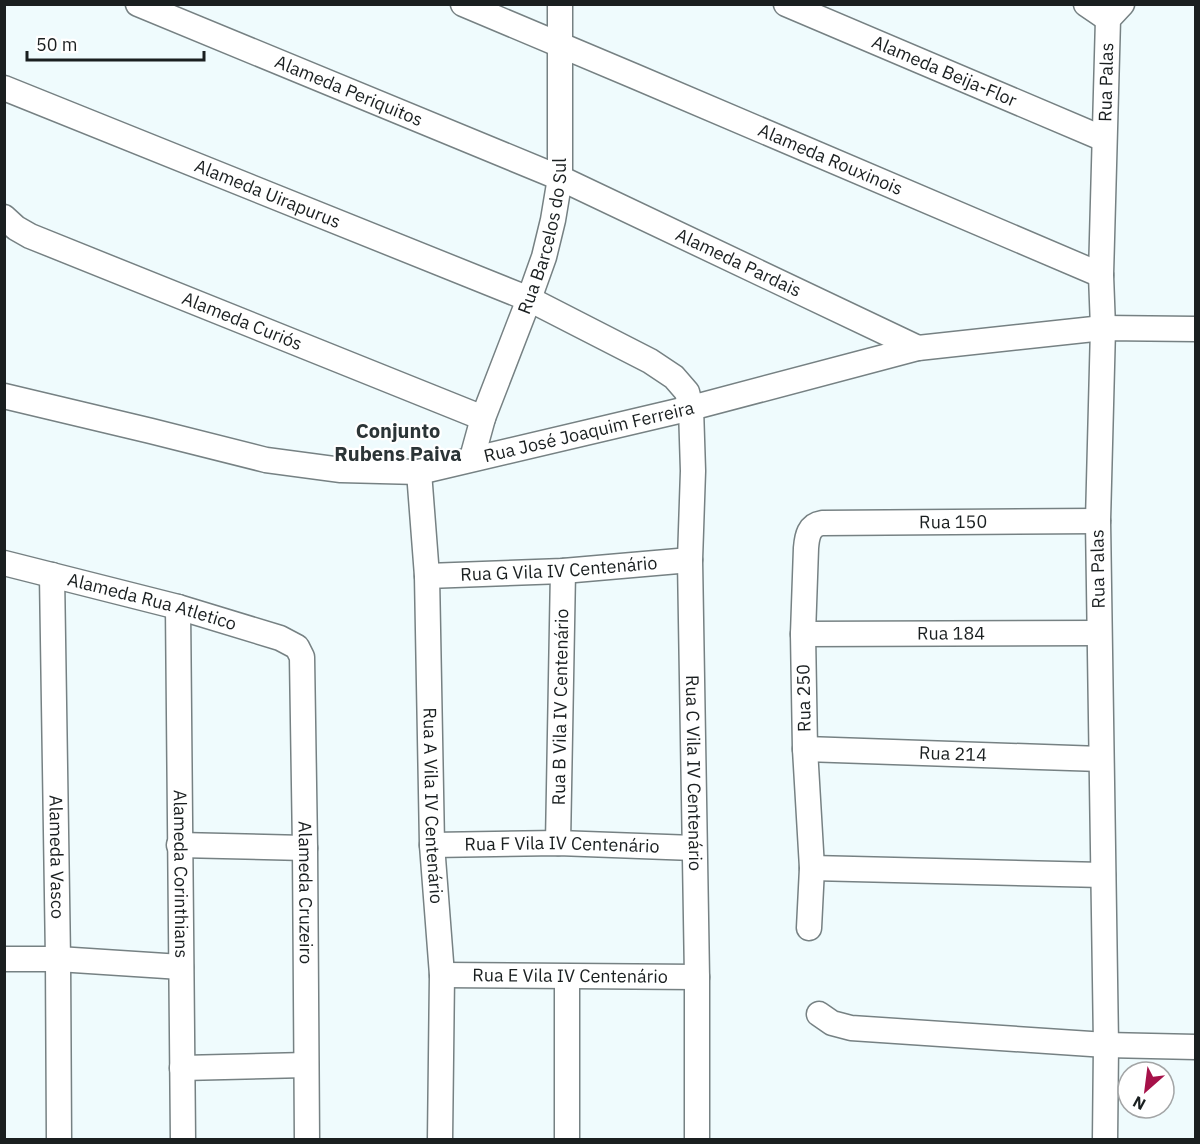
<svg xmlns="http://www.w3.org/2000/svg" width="1200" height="1144" font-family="'IBM Plex Sans',sans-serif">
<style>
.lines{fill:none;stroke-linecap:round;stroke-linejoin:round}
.minor-casing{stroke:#768183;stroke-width:27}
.minor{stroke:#fff;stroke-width:24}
.labels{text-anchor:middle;stroke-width:4.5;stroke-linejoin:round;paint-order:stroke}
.street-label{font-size:18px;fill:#1a1f20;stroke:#fff}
.neighbourhood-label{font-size:20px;font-weight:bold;fill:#2b3436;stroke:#fff}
</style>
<rect width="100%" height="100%" fill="#effbfd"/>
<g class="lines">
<defs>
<g id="minor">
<path id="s1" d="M138 4 560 178 918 348"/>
<path id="s2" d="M463 4 634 76 1101 275"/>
<path id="s3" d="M786 4 1104 139"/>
<path d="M1086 4 1108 19"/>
<path id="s4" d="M4 88 529 299 650 361 674 377 687 392 691 408 693 471 690 560 697 977V1140"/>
<path id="s5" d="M4 217 16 228 30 236 483 418"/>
<path id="s6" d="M4 396 151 431 266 460 341 470 419 472 691 408 918 348 1103 328 1196 329"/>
<path id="s7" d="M472 458 483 418 529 299 544 257 553 220 560 178V4"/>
<path id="s8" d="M419 472 427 576 432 845 442 975 440 1140"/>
<path id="s9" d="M4 563 178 607 280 638 297 647 302 657 305 848 307 1140"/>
<path id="s10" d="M52 575 58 959 59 1140"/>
<path id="s11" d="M427 576 563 571 690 560"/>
<path id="s12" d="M178 607 183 1140"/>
<path id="s13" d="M803 634 1099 633"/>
<path id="s14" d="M805 749 1101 759"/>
<path id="s15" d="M558 843 563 571"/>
<path d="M179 845 305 848"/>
<path id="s16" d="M432 845 558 843 694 848"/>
<path d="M812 868 1103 875"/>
<path id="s17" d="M809 928 812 868 805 749 803 634 806 548C807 536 809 525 822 523L1098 521"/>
<path d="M4 959H58L181 967"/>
<path id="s18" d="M442 975 697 977"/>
<path d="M567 977V1140"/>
<path d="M819 1014 832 1023 851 1028 1106 1045 1196 1047"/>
<path d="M182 1068 306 1065"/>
<path id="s19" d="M1105 1140 1106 1045 1098 521 1103 328 1101 275 1108 19 1122 4"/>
</g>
</defs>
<use href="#minor" class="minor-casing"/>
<use href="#minor" class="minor"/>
</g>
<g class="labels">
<g class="street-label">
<text dy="6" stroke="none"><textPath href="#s3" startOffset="172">Alameda Beija-Flor</textPath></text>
<text dy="6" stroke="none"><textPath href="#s19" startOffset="1058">Rua Palas</textPath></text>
<text dy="6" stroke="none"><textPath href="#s1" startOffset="228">Alameda Periquitos</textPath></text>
<text dy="6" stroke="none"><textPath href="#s2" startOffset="399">Alameda Rouxinois</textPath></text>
<text dy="6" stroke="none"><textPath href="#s4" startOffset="284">Alameda Uirapurus</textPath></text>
<text dy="6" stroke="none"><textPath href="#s7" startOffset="234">Rua Barcelos do Sul</textPath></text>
<text dy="6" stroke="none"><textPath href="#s1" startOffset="654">Alameda Pardais</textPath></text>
<text dy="6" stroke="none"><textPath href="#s5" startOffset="261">Alameda Curiós</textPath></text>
<text dy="6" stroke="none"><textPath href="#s6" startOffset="598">Rua José Joaquim Ferreira</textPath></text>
<text dy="6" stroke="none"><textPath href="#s17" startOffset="544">Rua 150</textPath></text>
<text dy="6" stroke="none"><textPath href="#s11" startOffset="132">Rua G Vila IV Centenário</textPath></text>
<text transform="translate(1098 569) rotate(-91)" y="6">Rua Palas</text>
<text dy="6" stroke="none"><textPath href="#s9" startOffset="153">Alameda Rua Atletico</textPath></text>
<text dy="6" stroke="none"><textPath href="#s13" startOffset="148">Rua 184</textPath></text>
<text transform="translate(804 698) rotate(-91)" y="6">Rua 250</text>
<text dy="6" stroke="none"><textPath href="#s15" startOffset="136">Rua B Vila IV Centenário</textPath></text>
<text dy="6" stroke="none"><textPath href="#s14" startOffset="148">Rua 214</textPath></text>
<text dy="6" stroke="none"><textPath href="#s4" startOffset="1132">Rua C Vila IV Centenário</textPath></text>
<text dy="6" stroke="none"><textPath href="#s8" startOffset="334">Rua A Vila IV Centenário</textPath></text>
<text dy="6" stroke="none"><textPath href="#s16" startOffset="130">Rua F Vila IV Centenário</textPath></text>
<text dy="6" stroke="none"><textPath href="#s10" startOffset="282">Alameda Vasco</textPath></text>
<text dy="6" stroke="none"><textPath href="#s12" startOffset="267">Alameda Corinthians</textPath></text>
<text dy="6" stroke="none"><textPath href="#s9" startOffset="552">Alameda Cruzeiro</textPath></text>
<text dy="6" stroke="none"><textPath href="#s18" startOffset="128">Rua E Vila IV Centenário</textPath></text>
</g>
<g class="neighbourhood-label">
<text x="398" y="438">Conjunto<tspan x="398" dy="23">Rubens Paiva</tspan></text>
</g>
</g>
<rect width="1200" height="1144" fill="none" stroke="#1a1f20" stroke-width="12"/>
<g transform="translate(1146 1090) rotate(208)"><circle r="28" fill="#ffffff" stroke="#a3a5a6" stroke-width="1.5"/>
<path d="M0-4.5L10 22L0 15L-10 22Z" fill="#a61149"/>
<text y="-9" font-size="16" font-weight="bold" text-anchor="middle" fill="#1a1f20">N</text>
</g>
<path d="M27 51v9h177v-9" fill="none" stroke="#1a1f20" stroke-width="3"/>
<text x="36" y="51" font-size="18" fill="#1a1f20" stroke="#ffffff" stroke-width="4.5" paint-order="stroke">50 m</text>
</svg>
